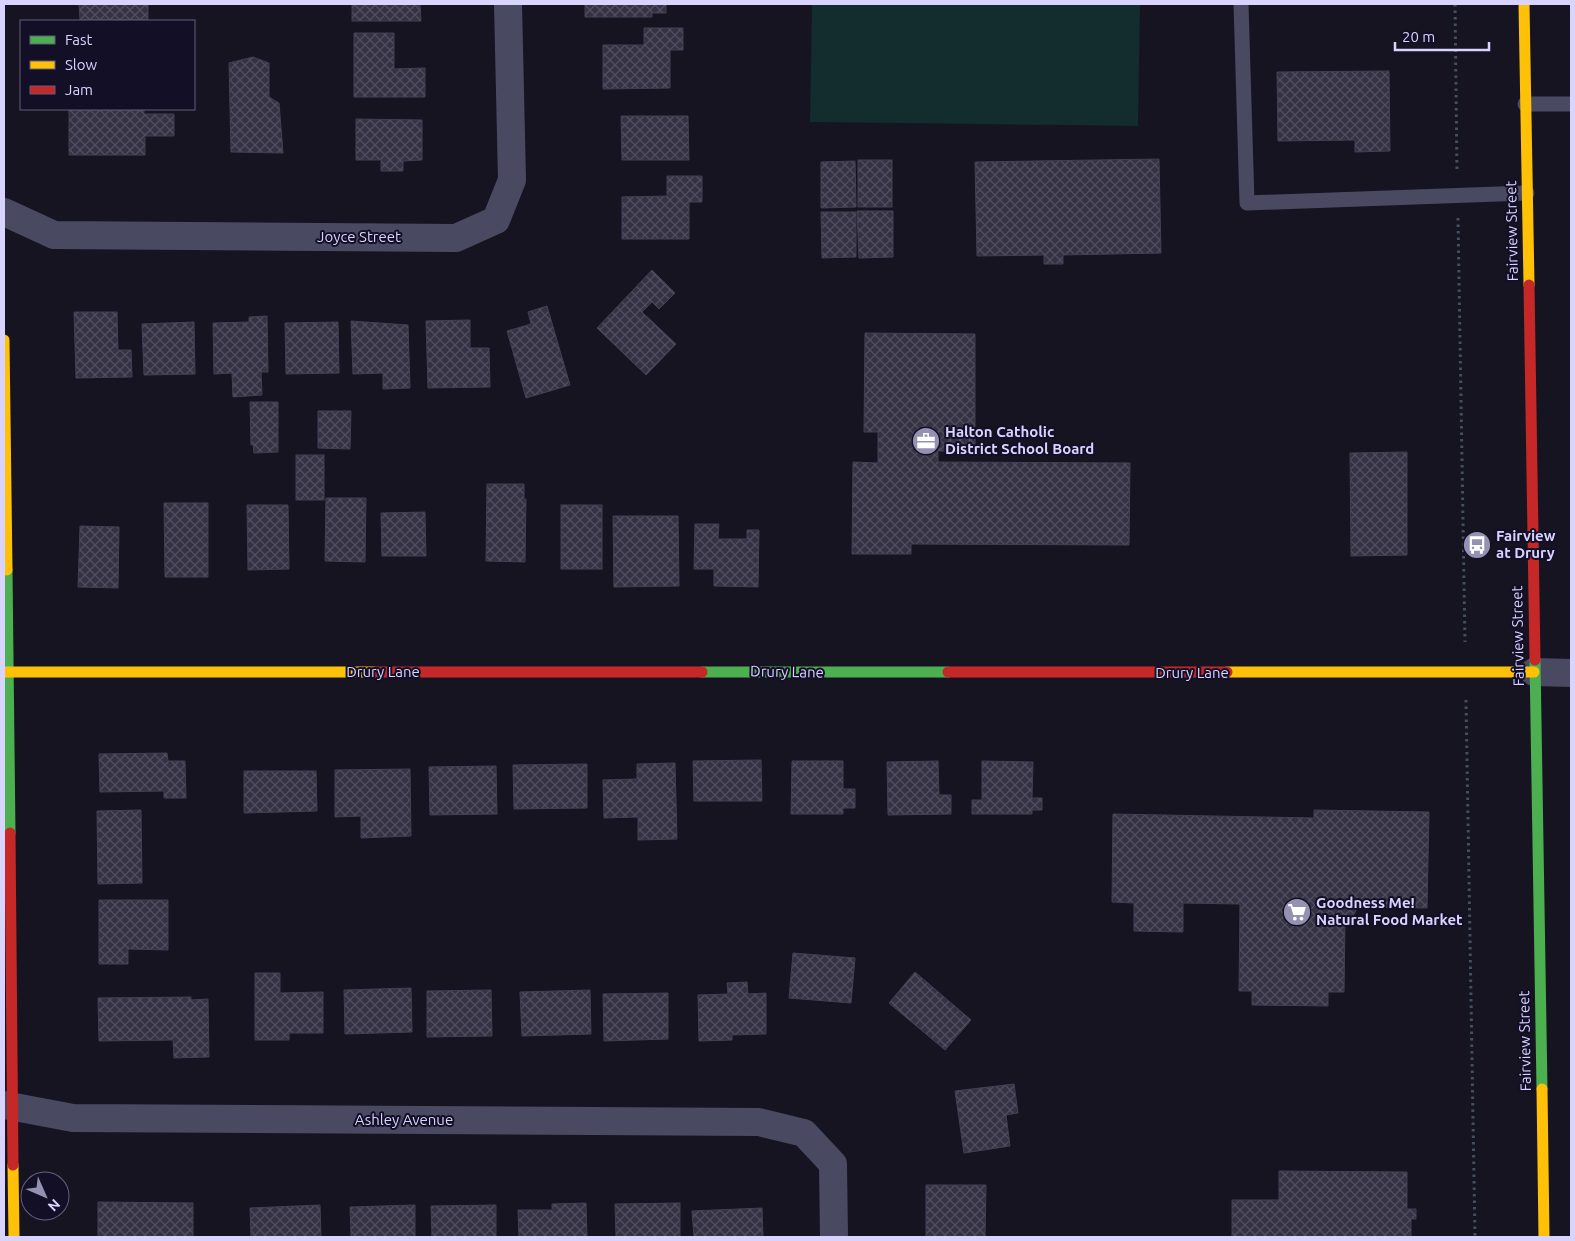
<svg xmlns="http://www.w3.org/2000/svg" width="1575" height="1241" font-family="Ubuntu,sans-serif">
<style>
.pitch{fill:#132c2d}
.building{fill:url(#building-cross-hatch);stroke:#433f54}
.lines{fill:none;stroke-linecap:round;stroke-linejoin:round}
.path{stroke:#44505f;stroke-width:3;stroke-dasharray:2.5 4;stroke-linecap:butt}
.lane{stroke:#4a4962;stroke-width:15}
.street{stroke:#4a4962;stroke-width:28}
.fast{stroke:#4caf50;stroke-width:11}
.slow{stroke:#ffc107;stroke-width:11}
.jam{stroke:#c62828;stroke-width:11}
.labels{text-anchor:middle;stroke-width:4;stroke-linejoin:round;paint-order:stroke}
.street-label{font-size:15px;fill:#d9d4ff;stroke:#130f26}
.poi-label{font-size:15px;font-weight:bold;fill:#d9d4ff;stroke:#130f26;text-anchor:start}
</style>
<defs>
<pattern id="building-cross-hatch" width="8" height="8" patternUnits="userSpaceOnUse" patternTransform="scale(1.25)"><rect width="8" height="8" fill="#343243"/><path d="M0 0l8 8M0 8l8-8" fill="none" stroke="#514f5f"/></pattern>
</defs>
<rect width="100%" height="100%" fill="#161421"/>
<path class="pitch" d="M812 4H1140L1138 126 810 122Z"/>
<g class="building">
<path d="M79 4H148V20H80Z"/>
<path d="M352 4H420L421 21H352Z"/>
<path d="M585 4H666V13H652V17H585Z"/>
<path d="M644 28H683V50H670V88L603 89V45H644Z"/>
<path d="M354 33H394V69L425 68V97H354Z"/>
<path d="M253 57 269 63V97L279 103 283 153 231 152 229 63Z"/>
<path d="M1389 71 1390 151 1355 152V140L1278 141 1277 72Z"/>
<path d="M69 110H144V114H174V136H145V155H69Z"/>
<path d="M621 116H688L689 160H622Z"/>
<path d="M356 119 422 120V160L403 161V171H381V160H356Z"/>
<path d="M1159 159 1161 253 1063 255V264H1044V255L977 256 975 162Z"/>
<rect x="858" y="160" width="34" height="47"/>
<path d="M855 161 856 207 821 208V162Z"/>
<path d="M667 176H702V202H689V239H622V197L667 196Z"/>
<path d="M857 211H893V257L859 258Z"/>
<path d="M821 212H856V257L822 258Z"/>
<path d="M652 270 675 293 659 309 652 302 642 312 676 344 646 375 597 328Z"/>
<path d="M547 306 570 385 526 398 507 331 531 324 528 312Z"/>
<path d="M74 312H117L118 350H131L132 377 76 378Z"/>
<path d="M267 316 268 372H261L262 395 233 397 232 373 214 374 213 323 249 322V317Z"/>
<path d="M470 320V348H489L490 387 428 388 426 321Z"/>
<path d="M351 321 408 325 410 388 383 389V373L353 374Z"/>
<path d="M194 322 195 374 144 375 142 324Z"/>
<path d="M338 322 339 373 286 374 285 323Z"/>
<path d="M865 333 975 334V451H938V462L1130 463 1129 545 911 544V554H852L853 462 878 463V432H864Z"/>
<path d="M250 402H278V452L254 453 253 444 251 445Z"/>
<path d="M318 411H351L350 449 318 448Z"/>
<path d="M1407 452V555L1351 556 1350 453Z"/>
<rect x="296" y="455" width="28" height="45"/>
<path d="M487 484H524V499H526L525 562 486 561Z"/>
<path d="M326 498H366L365 562 325 561Z"/>
<path d="M164 503H208V577H165Z"/>
<path d="M247 505H288L289 569 248 570Z"/>
<rect x="561" y="505" width="41" height="64"/>
<path d="M425 512 426 556H382L381 513Z"/>
<path d="M613 516H678L679 586 614 587Z"/>
<path d="M695 524H719L718 539H747V530H759L758 587 714 586V569H694Z"/>
<path d="M80 526 119 527 118 588 78 587Z"/>
<path d="M167 753 168 761H185L186 798H164V791L100 792 99 754Z"/>
<path d="M761 760 762 801H694L693 761Z"/>
<path d="M792 761H843V789H855V808H843V814H791Z"/>
<path d="M938 761 939 795H951V814L888 815 887 762Z"/>
<path d="M982 761 1033 762 1032 798H1042V810H1032V814H972V800H982Z"/>
<path d="M675 763 677 839 638 840V817L604 818 603 780 637 779V764Z"/>
<path d="M587 764V808L514 809 513 765Z"/>
<path d="M496 766 497 814 430 815 429 767Z"/>
<path d="M410 769 411 836 361 838V816L335 817V770Z"/>
<path d="M244 771H316L317 811 244 813Z"/>
<path d="M141 810 142 883 98 884 97 811Z"/>
<path d="M1314 810 1429 812 1427 908 1358 907 1353 916 1345 919 1344 992H1328V1006L1252 1005V991H1239L1240 904 1183 903V932L1134 931V903L1112 902 1113 814 1314 818Z"/>
<path d="M99 900H168V950L128 949V964H99Z"/>
<path d="M793 953 855 958 851 1003 789 998Z"/>
<path d="M915 972 971 1020 945 1050 889 1003Z"/>
<path d="M255 973H280V993L323 992V1033H289V1040H255Z"/>
<path d="M747 982 748 994 766 993V1034L732 1035V1040L699 1041 698 995 728 994 727 983Z"/>
<path d="M411 988 412 1032 345 1034 344 990Z"/>
<path d="M491 990 492 1036 427 1037V991Z"/>
<path d="M590 990 591 1034 522 1036 520 992Z"/>
<path d="M668 993V1039L604 1041 603 994Z"/>
<path d="M191 997V1000L208 999 209 1057 174 1058 173 1040 99 1041 98 998Z"/>
<path d="M1014 1084 1018 1113 1006 1115 1010 1146 964 1153 955 1091Z"/>
<path d="M1279 1171 1407 1172V1209H1416V1219H1411V1237H1232V1200H1279Z"/>
<path d="M926 1185H986L985 1237H926Z"/>
<path d="M98 1202 193 1203V1237H98Z"/>
<path d="M586 1203 587 1237H519L518 1210H552V1204Z"/>
<path d="M680 1203V1237H616L615 1204Z"/>
<path d="M320 1205 321 1237H251L250 1208Z"/>
<path d="M415 1205V1237H351L350 1207Z"/>
<path d="M496 1205V1237H432L431 1206Z"/>
<path d="M762 1208 763 1237H694L692 1211Z"/>
</g>
<g class="lines">
<g class="path">
<path d="M1455 4 1457 172"/>
<path d="M1458 218 1465 642"/>
<path d="M1466 700 1475 1237"/>
</g>
<g class="lane">
<path d="M1241 4 1247 203 1527 193"/>
<path d="M1525 104H1571"/>
</g>
<g class="street">
<path d="M4 212 54 235 456 238 496 220 512 180 508 4"/>
<path d="M1534 672 1571 673"/>
<path d="M4 1105 73 1118 759 1122 804 1133 833 1164 834 1237"/>
</g>
<g class="fast">
<path d="M7 570 10 833"/>
<path d="M1535 660 1542 1089"/>
<path d="M702 672H948"/>
</g>
<g class="slow">
<path d="M1524 4 1529 285"/>
<path d="M4 340 7 570"/>
<path d="M4 672H374"/>
<path d="M1227 672H1534"/>
<path d="M1542 1089 1544 1237"/>
<path d="M13 1165 14 1237"/>
</g>
<g class="jam">
<path d="M1529 285 1535 660"/>
<path d="M374 672H702"/>
<path d="M948 672H1227"/>
<path d="M10 833 13 1165"/>
</g>
</g>
<defs>
<symbol id="office-disc" viewBox="-11 -11 22 22"><circle r="9.5" fill="#9591b1" stroke="#130f26"/><path d="M-6-3h4V-5.5h4V-3h4V5H-6ZM-1-4.5V-3h2v-1.5ZM-6 0V1H6V0Z" fill="#fff"/></symbol>
<symbol id="bus-disc" viewBox="-11 -11 22 22"><circle r="9.5" fill="#9591b1" stroke="#130f26"/><path d="M-5-6H5V4H4V6H2V4H-2V6H-4V4H-5ZM-3.5-4V0h7V-4ZM-3.5 1.2v1.5H-2V1.2ZM2 1.2v1.5H3.5V1.2Z" fill="#fff"/></symbol>
<symbol id="supermarket-disc" viewBox="-11 -11 22 22"><circle r="9.5" fill="#9591b1" stroke="#130f26"/><path d="M-6-5.5h2.5l.6 2H6L4.5 2H-2.5L-4.4-4H-6ZM-1.5 3.2a1.3 1.3 0 1 0 .1 0ZM3 3.2a1.3 1.3 0 1 0 .1 0Z" fill="#fff"/></symbol>
</defs>
<g fill-rule="evenodd">
<use href="#office-disc" x="910" y="425" width="32" height="32"/>
<use href="#bus-disc" x="1461" y="529" width="32" height="32"/>
<use href="#supermarket-disc" x="1281" y="896" width="32" height="32"/>
</g>
<g class="labels">
<g class="street-label">
<text transform="translate(1512 231) rotate(-91)" y="5">Fairview Street</text>
<text x="359" y="242">Joyce Street</text>
<text transform="translate(1518 636) rotate(-91)" y="5">Fairview Street</text>
<text x="383" y="677">Drury Lane</text>
<text transform="translate(787 672) rotate(1)" y="5">Drury Lane</text>
<text x="1192" y="678">Drury Lane</text>
<text transform="translate(1525 1041) rotate(-91)" y="5">Fairview Street</text>
<text x="404" y="1125">Ashley Avenue</text>
</g>
<g class="poi-label">
<text x="945" y="437">Halton Catholic<tspan x="945" dy="17">District School Board</tspan></text>
<text x="1496" y="541">Fairview<tspan x="1496" dy="17">at Drury</tspan></text>
<text x="1316" y="908">Goodness Me!<tspan x="1316" dy="17">Natural Food Market</tspan></text>
</g>
</g>
<rect width="1575" height="1241" fill="none" stroke="#d9d4ff" stroke-width="10"/>
<rect x="20" y="20" width="175" height="90" fill="#130f26" stroke="#625e7d"/>
<rect x="30" y="36" width="25" height="8" fill="#4caf50" stroke="#625e7d"/>
<text x="65" y="45" font-size="15" fill="#d9d4ff">Fast</text>
<rect x="30" y="61" width="25" height="8" fill="#ffc107" stroke="#625e7d"/>
<text x="65" y="70" font-size="15" fill="#d9d4ff">Slow</text>
<rect x="30" y="86" width="25" height="8" fill="#c62828" stroke="#625e7d"/>
<text x="65" y="95" font-size="15" fill="#d9d4ff">Jam</text>
<g transform="translate(45 1196) rotate(135)"><circle r="24" fill="#130f26" stroke="#625e7d"/>
<path d="M0-4L9 19L0 12L-9 19Z" fill="#9591b1"/>
<text y="-8" font-size="14" font-weight="bold" text-anchor="middle" fill="#d9d4ff">N</text>
</g>
<path d="M1395 42v8h94v-8" fill="none" stroke="#d9d4ff" stroke-width="2.5"/>
<text x="1402" y="42" font-size="15" fill="#d9d4ff" stroke="#130f26" stroke-width="4" paint-order="stroke">20 m</text>
</svg>
